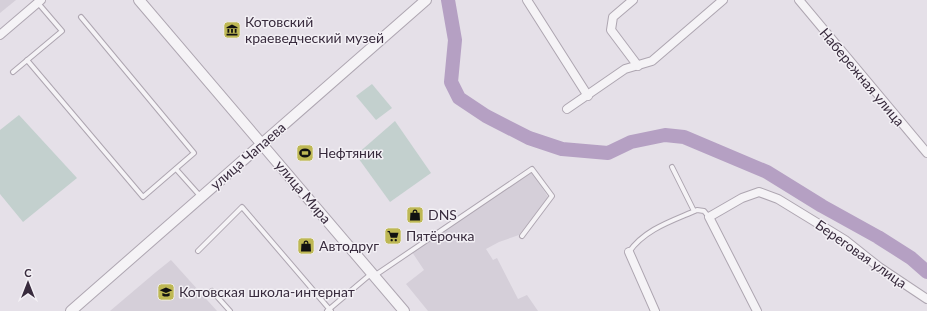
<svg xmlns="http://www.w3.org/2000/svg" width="927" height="311" font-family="Lato,sans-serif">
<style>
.built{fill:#d5cfd9}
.green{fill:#c3d0ce}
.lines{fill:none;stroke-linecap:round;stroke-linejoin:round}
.river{stroke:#b5a0c3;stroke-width:14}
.service-casing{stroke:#aea6b1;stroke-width:6}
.minor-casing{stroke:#aea6b1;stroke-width:10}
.tertiary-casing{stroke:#aea6b1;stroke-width:12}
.service{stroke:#f5f3f6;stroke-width:4}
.minor{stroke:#f5f3f6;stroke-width:8}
.tertiary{stroke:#f5f3f6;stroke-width:10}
.labels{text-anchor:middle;stroke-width:3;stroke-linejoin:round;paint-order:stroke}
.poi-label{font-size:14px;fill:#382b3d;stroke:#f3f0f5;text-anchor:start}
.street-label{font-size:14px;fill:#382b3d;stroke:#f3f0f5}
</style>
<rect width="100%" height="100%" fill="#e5e0e8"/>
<g class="built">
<path d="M0 0H16L0 13Z"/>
<path d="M532 172 548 197 519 235 499 242 486 249 493 260 497 258 518 299 527 295 538 311H428L406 284 424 270 412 252Z"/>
<path d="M171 260 217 311H110L156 272Z"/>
</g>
<g class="green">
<path d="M372 84 392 108 376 120 356 96Z"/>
<path d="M19 115 77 178 23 222 0 194V130Z"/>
<path d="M395 121 431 173 390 202 356 155Z"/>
</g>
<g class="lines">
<path class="river" d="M448 0 455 40 451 82 459 98 486 116 529 138 562 149 608 153 631 142 665 135 684 137 767 172 822 206 878 237 911 258 927 272"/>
<defs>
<g id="service">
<path d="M27 60 143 197 194 153 81 17"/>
<path d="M13 72 62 31 38 3"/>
<path d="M672 167 694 211"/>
<path d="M176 169 201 197"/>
<path d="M198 251 242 207 331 311"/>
<path d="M629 252C645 229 672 221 697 210L704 211 709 217"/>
<path d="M374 276 532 169 552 196 522 236"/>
<path d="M212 291 230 311"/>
<path d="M327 311 372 273"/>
</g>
<g id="minor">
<path d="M527 0 588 96"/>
<path d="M633 0 613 17 611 30 638 66"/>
<path d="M799 0 927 153"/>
<path d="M0 35 41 0"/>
<path d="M567 109 625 69 652 61 723 0"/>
<path d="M629 252 655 311"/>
<path d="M757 311 709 217 742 198 759 192 778 199 845 240 879 267 927 299"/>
</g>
<g id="tertiary">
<path d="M139 0 404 311"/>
<path d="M71 311 426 0"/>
</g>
</defs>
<use href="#service" class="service-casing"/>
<use href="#minor" class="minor-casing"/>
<use href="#tertiary" class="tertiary-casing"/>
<use href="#service" class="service"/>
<use href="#minor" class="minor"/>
<use href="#tertiary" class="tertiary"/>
</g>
<defs>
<symbol id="museum-square" viewBox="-11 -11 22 22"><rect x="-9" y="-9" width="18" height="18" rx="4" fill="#beb854" stroke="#f3f0f5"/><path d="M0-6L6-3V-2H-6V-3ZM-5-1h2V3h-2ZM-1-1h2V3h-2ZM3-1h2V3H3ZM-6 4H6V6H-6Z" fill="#111"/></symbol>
<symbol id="stadium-square" viewBox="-11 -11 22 22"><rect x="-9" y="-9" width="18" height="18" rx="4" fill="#beb854" stroke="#f3f0f5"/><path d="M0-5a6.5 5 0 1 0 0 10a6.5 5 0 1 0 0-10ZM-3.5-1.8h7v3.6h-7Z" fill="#111"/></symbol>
<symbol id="shop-square" viewBox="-11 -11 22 22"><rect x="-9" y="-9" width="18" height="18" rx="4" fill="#beb854" stroke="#f3f0f5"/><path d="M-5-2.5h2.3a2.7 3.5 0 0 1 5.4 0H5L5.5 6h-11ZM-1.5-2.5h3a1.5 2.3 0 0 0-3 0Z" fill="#111"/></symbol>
<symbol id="supermarket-square" viewBox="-11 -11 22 22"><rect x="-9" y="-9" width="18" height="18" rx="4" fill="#beb854" stroke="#f3f0f5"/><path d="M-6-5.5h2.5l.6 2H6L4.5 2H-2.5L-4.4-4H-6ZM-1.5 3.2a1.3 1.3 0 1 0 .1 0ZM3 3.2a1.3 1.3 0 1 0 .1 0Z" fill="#111"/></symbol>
<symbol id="school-square" viewBox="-11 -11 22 22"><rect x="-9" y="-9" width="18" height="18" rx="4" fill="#beb854" stroke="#f3f0f5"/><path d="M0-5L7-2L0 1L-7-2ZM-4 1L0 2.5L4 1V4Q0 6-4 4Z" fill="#111"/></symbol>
</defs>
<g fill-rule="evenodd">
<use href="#museum-square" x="222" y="20" width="20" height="20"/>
<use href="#stadium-square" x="295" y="143" width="20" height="20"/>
<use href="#shop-square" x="405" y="205" width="20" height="20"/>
<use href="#supermarket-square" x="383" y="226" width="20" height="20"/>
<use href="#shop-square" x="296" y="236" width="20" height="20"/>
<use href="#school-square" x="156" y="282" width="20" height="20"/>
</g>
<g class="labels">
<g class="poi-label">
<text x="245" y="27">Котовский<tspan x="245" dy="16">краеведческий музей</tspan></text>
<text x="318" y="158">Нефтяник</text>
<text x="428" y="220">DNS</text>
<text x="406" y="241">Пятёрочка</text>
<text x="319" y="251">Автодруг</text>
<text x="179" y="297">Котовская школа-интернат</text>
</g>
<g class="street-label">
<text transform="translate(862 77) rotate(50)" y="5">Набережная улица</text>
<text transform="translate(248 156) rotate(-41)" y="5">улица Чапаева</text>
<text transform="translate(303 192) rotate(50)" y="5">улица Мира</text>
<text transform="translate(861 254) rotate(35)" y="5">Береговая улица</text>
</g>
</g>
<g transform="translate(28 283)" stroke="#f3f0f5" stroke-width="3" paint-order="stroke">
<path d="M0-3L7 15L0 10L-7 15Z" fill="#382b3d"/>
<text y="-6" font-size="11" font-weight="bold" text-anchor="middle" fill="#382b3d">С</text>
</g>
</svg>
